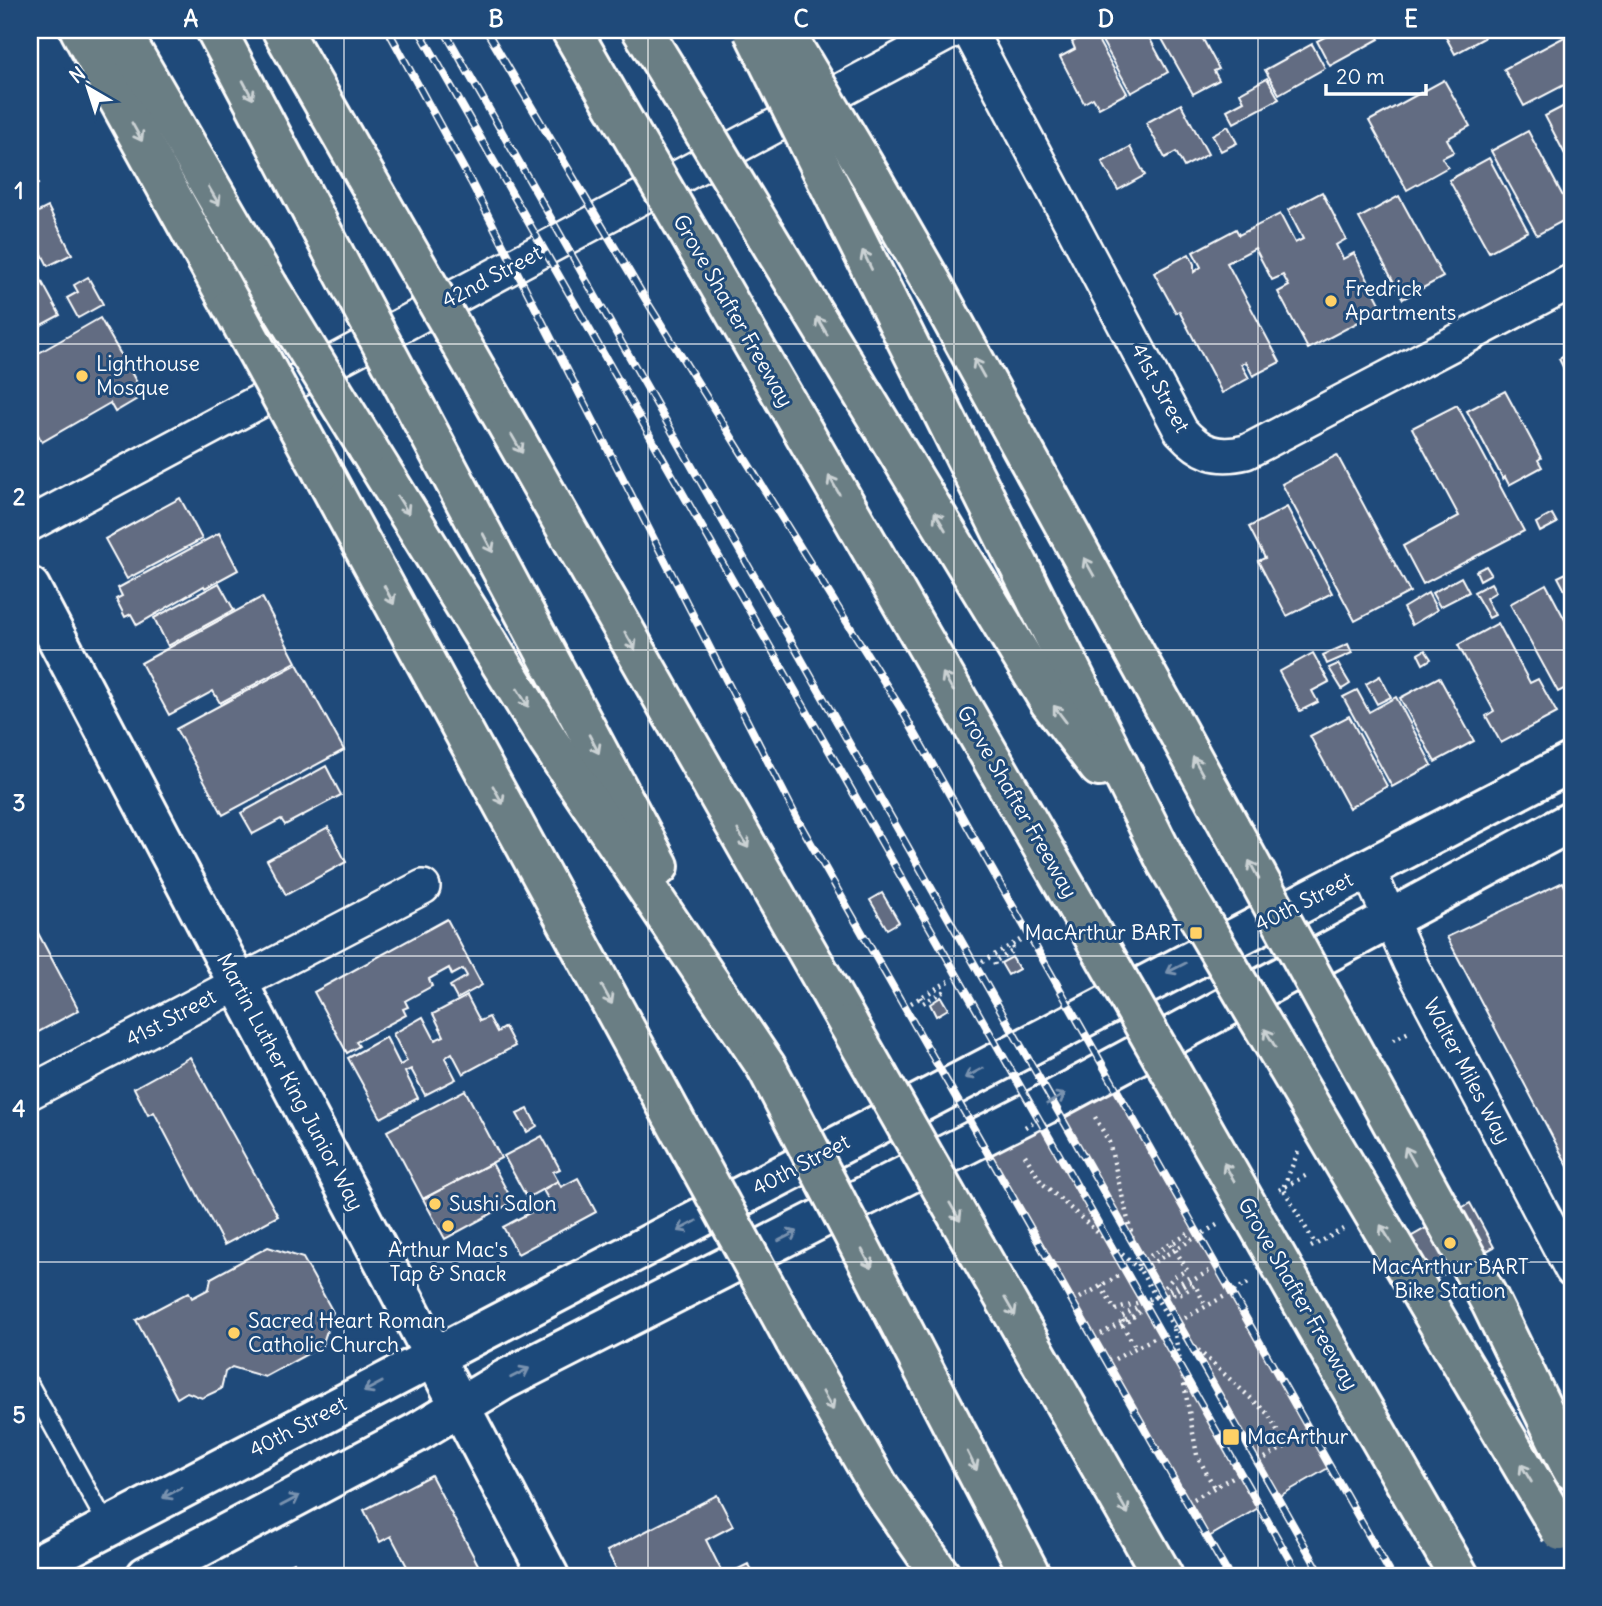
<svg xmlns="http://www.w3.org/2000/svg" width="1602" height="1606" font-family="Delius,sans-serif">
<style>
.building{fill:#626c82;stroke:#fff;stroke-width:2}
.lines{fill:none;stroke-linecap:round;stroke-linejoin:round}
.service-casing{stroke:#fff;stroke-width:21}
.minor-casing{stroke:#fff;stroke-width:38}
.secondary-casing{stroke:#fff;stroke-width:44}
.motorway-casing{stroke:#fff;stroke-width:44}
.path{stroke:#fff;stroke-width:4.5;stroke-dasharray:2 5;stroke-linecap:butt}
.service{stroke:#1f4a7a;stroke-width:16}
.minor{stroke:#1f4a7a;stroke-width:33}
.secondary{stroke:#1f4a7a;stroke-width:38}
.motorway{stroke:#6b7e84;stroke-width:38}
.rail-casing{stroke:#fff;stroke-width:8}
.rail{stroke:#1f4a7a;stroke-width:5;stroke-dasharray:16;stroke-linecap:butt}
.motorway-bridge-casing{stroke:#fff;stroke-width:44;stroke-linecap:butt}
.path-bridge{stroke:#fff;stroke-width:4.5;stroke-dasharray:2 5;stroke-linecap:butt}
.motorway-bridge{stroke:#6b7e84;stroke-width:38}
.oneway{stroke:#cbd2d4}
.oneway2{stroke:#7992af}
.grid{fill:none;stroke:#fff;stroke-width:2;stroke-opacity:0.55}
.poi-dot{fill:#ffd166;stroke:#1f4a7a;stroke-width:2.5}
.labels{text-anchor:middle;stroke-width:6;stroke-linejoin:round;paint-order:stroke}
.street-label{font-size:21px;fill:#fff;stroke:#1f4a7a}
.poi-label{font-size:21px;fill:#fff;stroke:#1f4a7a;text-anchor:start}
.neatline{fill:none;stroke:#fff;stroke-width:2.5}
.grid-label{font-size:23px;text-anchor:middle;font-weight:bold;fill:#fff}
</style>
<rect width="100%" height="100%" fill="#1f4a7a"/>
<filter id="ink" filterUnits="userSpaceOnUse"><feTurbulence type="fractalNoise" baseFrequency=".0143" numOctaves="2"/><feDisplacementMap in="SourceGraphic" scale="14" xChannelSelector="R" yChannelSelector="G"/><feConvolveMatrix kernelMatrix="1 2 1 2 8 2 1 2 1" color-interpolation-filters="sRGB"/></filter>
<g filter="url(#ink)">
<g class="building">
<path d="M1096 30H1145L1168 72 1131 93Z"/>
<path d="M1157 30H1198L1219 69 1214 71 1219 80 1193 94Z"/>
<path d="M1338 30H1374L1379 39 1330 66 1317 41Z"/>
<path d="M1442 30H1480L1484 38 1455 54Z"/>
<path d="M1093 31 1127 93 1099 108 1093 98 1084 103 1060 57 1075 49 1072 42Z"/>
<path d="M1572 33V81L1524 106 1504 69Z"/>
<path d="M1312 44 1325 68 1279 94 1265 70Z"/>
<path d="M1267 78 1279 99 1234 123 1227 110 1244 101 1240 93Z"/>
<path d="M1444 80 1470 126 1447 139 1454 152 1442 158 1448 167 1407 190 1369 121Z"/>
<path d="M1572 102V168L1545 116Z"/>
<path d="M1181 104 1208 154 1184 167 1176 152 1165 158 1146 123Z"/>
<path d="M1228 126 1237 143 1221 151 1212 135Z"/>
<path d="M1528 131 1572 213V216L1537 235 1491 151Z"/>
<path d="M1130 147 1145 175 1118 190 1102 162Z"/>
<path d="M1489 158 1528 231 1489 252 1449 180Z"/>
<path d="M30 169 38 184 30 188Z"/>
<path d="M1322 192 1346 239 1336 245 1343 259 1354 253 1383 309 1308 349 1278 292 1289 286 1283 275 1272 280 1255 248 1227 263 1280 362 1253 376 1246 362 1241 364 1249 378 1222 393 1179 311 1176 313 1154 273 1189 254 1194 264V272L1201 267 1193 252 1236 229 1239 235 1280 214 1295 243 1303 239 1288 210Z"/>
<path d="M1399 196 1443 277 1403 299 1359 218Z"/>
<path d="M48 207 72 254 48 266 30 230V216Z"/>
<path d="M88 277 103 304 78 318 67 298 78 292 74 285Z"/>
<path d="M32 278 35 283 41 280 60 315 30 331Z"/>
<path d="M100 318 144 395 115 412 110 403 42 442 35 429 30 431V358Z"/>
<path d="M1572 352V385L1559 359Z"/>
<path d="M1505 391 1541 458 1538 460 1542 467 1509 485 1505 477 1503 479 1467 411Z"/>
<path d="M1457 405 1524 531 1423 584 1403 546 1459 516 1412 428Z"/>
<path d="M1337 455 1410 592 1355 621 1282 484Z"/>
<path d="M180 498 202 539 127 579 105 539Z"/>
<path d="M1287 507 1332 593 1287 616 1258 561 1265 558 1249 527Z"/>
<path d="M1552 514 1557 523 1540 532 1536 523Z"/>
<path d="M219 533 238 570 205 588 204 586 137 625 131 614 125 617 116 599 122 596 118 588Z"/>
<path d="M1486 566 1491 574 1480 580 1476 571Z"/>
<path d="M1572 570V604L1558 577Z"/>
<path d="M1461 577 1469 592 1440 607 1432 593Z"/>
<path d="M219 583 234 610 168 646 154 618Z"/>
<path d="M1491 583 1496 592 1486 598 1495 615 1489 618 1474 592Z"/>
<path d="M1546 584 1572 633V685L1558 692 1510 604Z"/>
<path d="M1428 593 1437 610 1412 625 1403 608Z"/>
<path d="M262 597 296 662 220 703 213 691 169 715 141 663Z"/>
<path d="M1498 623 1530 683 1538 679 1557 713 1501 743 1486 716 1494 711 1458 645Z"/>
<path d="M1348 644 1352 653 1327 664 1323 655Z"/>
<path d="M1425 650 1431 659 1423 664 1418 654Z"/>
<path d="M1313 653 1329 682 1312 691 1318 702 1300 711 1279 672Z"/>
<path d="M297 664 344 750 223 815 176 729Z"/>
<path d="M1338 664 1350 684 1342 689 1329 668Z"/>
<path d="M1380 676 1391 697 1377 704 1366 684Z"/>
<path d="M1439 677 1474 741 1435 762 1400 698Z"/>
<path d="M1357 690 1369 712 1396 697 1432 765 1392 787 1343 697Z"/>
<path d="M30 700 39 716 30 721Z"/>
<path d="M1349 716 1387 786 1349 808 1310 736Z"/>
<path d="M326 766 341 795 285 825 281 819 253 834 241 813Z"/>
<path d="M328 827 346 862 286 895 267 860Z"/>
<path d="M1563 882 1572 901V1174L1447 937Z"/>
<path d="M882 893 899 922 887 929 870 900Z"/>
<path d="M30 918 79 1010 33 1035 30 1029Z"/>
<path d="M447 919 482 985 457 999 450 986 467 976 463 969 452 975 449 968 429 979 432 986 405 1001 408 1007 403 1009 406 1015 356 1042 359 1046 347 1053 314 992Z"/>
<path d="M1012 957 1019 969 1008 975 1001 963Z"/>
<path d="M467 996 480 1021 489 1017 497 1032 505 1027 515 1046 463 1074 452 1053 445 1058 456 1079 425 1095 411 1069 405 1072 418 1098 381 1118 348 1058 386 1037 400 1065 407 1061 393 1034 423 1017 435 1040 444 1036 433 1014Z"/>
<path d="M941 997 948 1009 936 1016 930 1004Z"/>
<path d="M190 1057 278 1216 224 1245 154 1112 148 1115 134 1088Z"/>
<path d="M1101 1065 1330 1467 1278 1497 1048 1095Z"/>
<path d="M465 1090 501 1158 423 1199 387 1131Z"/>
<path d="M528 1109 537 1126 527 1132 517 1114Z"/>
<path d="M1042 1127 1260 1507 1207 1538 977 1135Z"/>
<path d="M542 1136 560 1169 553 1172 558 1181 527 1198 504 1156Z"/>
<path d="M492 1163 513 1202 445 1239 423 1199Z"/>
<path d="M578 1178 596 1212 518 1254 503 1227 550 1202 543 1190 558 1181 561 1187Z"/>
<path d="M1470 1203 1494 1247 1430 1282 1407 1239Z"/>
<path d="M268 1247 303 1258 333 1312 322 1346 265 1377 232 1367 225 1372 221 1389 202 1398 187 1392 177 1398 136 1320 189 1292 192 1298 209 1289 211 1278Z"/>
<path d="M431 1475 484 1576H412L391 1536 380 1542 364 1510Z"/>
<path d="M717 1495 733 1526 706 1540 724 1576H620L607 1551Z"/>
<path d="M294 1562 302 1576H267Z"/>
<path d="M748 1564 755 1576H723H724Z"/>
</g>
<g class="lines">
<defs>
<path id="service" d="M30 1385 108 1527"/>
<g id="minor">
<path d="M969 30 1181 431C1201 453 1217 459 1246 452L1572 281"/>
<path d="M30 524 954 30"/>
<path d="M1368 869 1410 963 1572 1270"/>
<path d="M30 1092 423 887"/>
</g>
<g id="secondary">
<path d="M30 587 549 1576"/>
<path d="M30 1568 1572 762"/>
<path d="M146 1576 416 1433 504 1380 1044 1105 1572 821"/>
</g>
<g id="motorway">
<path d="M80 30 232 306"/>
<path d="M120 30 268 286"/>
<path d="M216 30 333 252"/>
<path d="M282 30 391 221"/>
<path d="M571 30 613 103"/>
<path d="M642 30 669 74"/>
<path d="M872 179 933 285 1230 827"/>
<path d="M836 198 1167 863"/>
<path d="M766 235 1049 701 1099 767"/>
<path d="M708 266 1077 907"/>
<path d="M484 384 849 1025"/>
<path d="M421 418 659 866"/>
<path d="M367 447 548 740 767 1068"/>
<path d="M322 471 673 1117"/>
<path d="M976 1248 1163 1576"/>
<path d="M1490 1301 1572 1470"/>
<path d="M795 1341 878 1485 941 1576"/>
<path d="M1347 1381 1459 1576"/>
</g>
</defs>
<use href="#service" class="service-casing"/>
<use href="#minor" class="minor-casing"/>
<use href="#secondary" class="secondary-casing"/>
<use href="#motorway" class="motorway-casing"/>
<g class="path">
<path d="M982 962 1020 940"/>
<path d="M995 965 994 962 1014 950 1011 945"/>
<path d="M920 997 923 1003 943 992 945 994"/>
<path d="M911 1003 949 981"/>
<path d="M1393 1040 1411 1031"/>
<path d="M1095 1117 1109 1142 1140 1269"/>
<path d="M1298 1152 1283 1188 1315 1244"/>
<path d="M1025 1155 1041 1182 1140 1270"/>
<path d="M1279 1190 1309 1174"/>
<path d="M1217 1225 1140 1270 1174 1328 1268 1414 1286 1447"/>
<path d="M1172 1244 1187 1270 1174 1277 1155 1297 1183 1293 1195 1285 1206 1306"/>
<path d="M1311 1247 1343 1229"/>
<path d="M1150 1256 1188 1234"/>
<path d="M1101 1286 1115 1310 1155 1297 1123 1326 1136 1348"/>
<path d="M1163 1293 1190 1277 1192 1280"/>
<path d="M1171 1293 1209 1271"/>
<path d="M1080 1298 1118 1276"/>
<path d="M1185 1318 1252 1281"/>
<path d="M1123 1322 1121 1317 1149 1301"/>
<path d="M1174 1329 1197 1455 1214 1487"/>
<path d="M1101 1334 1135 1315"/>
<path d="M1115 1359 1154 1338"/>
<path d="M1265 1458 1304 1436"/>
<path d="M1194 1499 1233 1477"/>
</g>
<use href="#service" class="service"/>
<use href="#minor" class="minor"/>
<use href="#secondary" class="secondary"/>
<use href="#motorway" class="motorway"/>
<defs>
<g id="rail">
<path d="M388 30 471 182 800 824 1229 1576"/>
<path d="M419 30 1299 1576"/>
<path d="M444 30 1322 1576"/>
<path d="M486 30 646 300 900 707 1392 1576"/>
</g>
</defs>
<use href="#rail" class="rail-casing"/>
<use href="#rail" class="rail"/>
<defs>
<g id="motorway-bridge">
<path d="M753 30 836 198"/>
<path d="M783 30 872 179"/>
<path d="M669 74 766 235"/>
<path d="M613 103 708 266"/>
<path d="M391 221 484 384"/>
<path d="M333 252 421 418"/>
<path d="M268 286 367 447"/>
<path d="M232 306 322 471"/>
<path d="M1230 827 1490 1301"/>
<path d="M1167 863 1561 1531"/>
<path d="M1077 907 1347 1381"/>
<path d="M849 1025 976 1248"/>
<path d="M767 1068 1031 1576"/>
<path d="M673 1117 795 1341"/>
</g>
</defs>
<use href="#motorway-bridge" class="motorway-bridge-casing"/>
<path class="path-bridge" d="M1025 1127 1038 1119"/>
<use href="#motorway-bridge" class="motorway-bridge"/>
</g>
<defs><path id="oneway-shaft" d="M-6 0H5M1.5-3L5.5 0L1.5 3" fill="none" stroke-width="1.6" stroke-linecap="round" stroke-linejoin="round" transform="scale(1.75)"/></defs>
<g class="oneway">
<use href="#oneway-shaft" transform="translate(248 90) rotate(62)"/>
<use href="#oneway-shaft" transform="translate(137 132) rotate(61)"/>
<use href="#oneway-shaft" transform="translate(214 196) rotate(59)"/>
<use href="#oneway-shaft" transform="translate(867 260) rotate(-116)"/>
<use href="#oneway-shaft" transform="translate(822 326) rotate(-121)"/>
<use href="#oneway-shaft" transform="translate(979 368) rotate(-119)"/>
<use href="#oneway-shaft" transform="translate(517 444) rotate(60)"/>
<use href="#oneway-shaft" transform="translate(834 485) rotate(-120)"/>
<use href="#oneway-shaft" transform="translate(403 505) rotate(58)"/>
<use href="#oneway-shaft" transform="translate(940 521) rotate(-121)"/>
<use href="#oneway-shaft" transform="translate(488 543) rotate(62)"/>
<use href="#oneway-shaft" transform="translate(1089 567) rotate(-119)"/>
<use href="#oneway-shaft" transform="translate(389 595) rotate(62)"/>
<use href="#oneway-shaft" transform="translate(630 641) rotate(60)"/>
<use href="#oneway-shaft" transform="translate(948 682) rotate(-120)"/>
<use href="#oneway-shaft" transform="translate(523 698) rotate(58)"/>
<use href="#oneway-shaft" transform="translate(1060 714) rotate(-127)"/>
<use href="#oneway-shaft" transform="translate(594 744) rotate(62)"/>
<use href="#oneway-shaft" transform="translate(1198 766) rotate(-119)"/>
<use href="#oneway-shaft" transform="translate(498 795) rotate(61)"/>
<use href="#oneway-shaft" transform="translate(743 839) rotate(60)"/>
<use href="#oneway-shaft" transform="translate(1254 870) rotate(-118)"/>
<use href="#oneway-shaft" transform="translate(607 995) rotate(61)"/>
<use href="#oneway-shaft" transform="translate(1270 1038) rotate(-121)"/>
<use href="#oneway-shaft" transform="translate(1410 1156) rotate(-119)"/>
<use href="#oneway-shaft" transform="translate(1229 1172) rotate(-120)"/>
<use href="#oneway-shaft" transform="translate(955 1212) rotate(60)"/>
<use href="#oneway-shaft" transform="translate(1386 1234) rotate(-121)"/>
<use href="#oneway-shaft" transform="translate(867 1259) rotate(62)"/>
<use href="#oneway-shaft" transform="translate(1010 1307) rotate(60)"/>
<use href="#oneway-shaft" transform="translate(828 1401) rotate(61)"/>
<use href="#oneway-shaft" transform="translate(972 1461) rotate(63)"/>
<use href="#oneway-shaft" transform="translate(1526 1473) rotate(-121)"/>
<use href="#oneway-shaft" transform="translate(1123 1505) rotate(60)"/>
</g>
<g class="oneway2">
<use href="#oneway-shaft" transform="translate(1176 968) rotate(153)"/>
<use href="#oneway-shaft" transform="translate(974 1073) rotate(152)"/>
<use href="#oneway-shaft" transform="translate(1056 1099) rotate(-28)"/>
<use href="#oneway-shaft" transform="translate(687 1226) rotate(152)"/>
<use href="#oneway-shaft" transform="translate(788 1236) rotate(-27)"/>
<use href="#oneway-shaft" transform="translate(520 1373) rotate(-27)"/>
<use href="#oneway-shaft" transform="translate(373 1387) rotate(152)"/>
<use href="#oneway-shaft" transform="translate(172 1493) rotate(152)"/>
<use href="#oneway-shaft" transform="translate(290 1501) rotate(-28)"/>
</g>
</g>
<path class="grid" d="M344 30V1576M648 30V1576M954 30V1576M1258 30V1576M30 344H1572M30 650H1572M30 956H1572M30 1262H1572"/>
<g class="poi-dot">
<circle cx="1331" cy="301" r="7"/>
<circle cx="82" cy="376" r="7"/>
<rect x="1189" y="926" width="14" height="14" rx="3.5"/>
<circle cx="435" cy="1204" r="7"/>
<circle cx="448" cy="1226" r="7"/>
<circle cx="1450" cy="1243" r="7"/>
<circle cx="234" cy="1333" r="7"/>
<rect x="1222" y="1428" width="18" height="18" rx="3.5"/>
</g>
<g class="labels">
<g class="street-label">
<text transform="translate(492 277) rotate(-28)" y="7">42nd Street</text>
<text transform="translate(733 311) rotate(60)" y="7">Grove Shafter Freeway</text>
<text transform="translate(1160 388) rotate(61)" y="7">41st Street</text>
<text transform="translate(1017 802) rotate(60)" y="7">Grove Shafter Freeway</text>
<text transform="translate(1304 902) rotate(-27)" y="7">40th Street</text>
<text transform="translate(171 1018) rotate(-28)" y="7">41st Street</text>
<text transform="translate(1467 1071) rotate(62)" y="7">Walter Miles Way</text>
<text transform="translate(290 1082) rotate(62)" y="7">Martin Luther King Junior Way</text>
<text transform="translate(801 1165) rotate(-28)" y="7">40th Street</text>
<text transform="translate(1298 1294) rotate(60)" y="7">Grove Shafter Freeway</text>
<text transform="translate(298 1427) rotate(-28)" y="7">40th Street</text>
</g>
<g class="poi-label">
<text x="1345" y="296">Fredrick<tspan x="1345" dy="24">Apartments</tspan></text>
<text x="96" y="371">Lighthouse<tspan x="96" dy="24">Mosque</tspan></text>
<text x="1182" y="940" text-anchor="end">MacArthur BART</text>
<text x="449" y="1211">Sushi Salon</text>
<text x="448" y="1257" text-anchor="middle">Arthur Mac's<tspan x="448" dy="24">Tap &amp; Snack</tspan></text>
<text x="1450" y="1274" text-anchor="middle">MacArthur BART<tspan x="1450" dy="24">Bike Station</tspan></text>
<text x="248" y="1328">Sacred Heart Roman<tspan x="248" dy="24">Catholic Church</tspan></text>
<text x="1247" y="1444">MacArthur</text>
</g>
</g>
<rect width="1602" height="1606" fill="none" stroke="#1f4a7a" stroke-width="77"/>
<g transform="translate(88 88) rotate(321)" stroke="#1f4a7a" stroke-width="5" paint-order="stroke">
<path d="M0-5L12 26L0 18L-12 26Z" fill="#ffffff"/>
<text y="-10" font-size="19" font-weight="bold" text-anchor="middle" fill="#ffffff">N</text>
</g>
<path d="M1326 84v10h100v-10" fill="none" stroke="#ffffff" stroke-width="3.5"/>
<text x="1336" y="84" font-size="21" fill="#ffffff" stroke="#1f4a7a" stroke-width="5" paint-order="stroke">20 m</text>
<rect x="38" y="38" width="1526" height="1530" class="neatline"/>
<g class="grid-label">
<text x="191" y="27">A</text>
<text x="496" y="27">B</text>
<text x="801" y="27">C</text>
<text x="1106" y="27">D</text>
<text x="1411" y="27">E</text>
<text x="19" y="199">1</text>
<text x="19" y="505">2</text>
<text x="19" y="811">3</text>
<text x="19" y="1117">4</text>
<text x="19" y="1423">5</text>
</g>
</svg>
